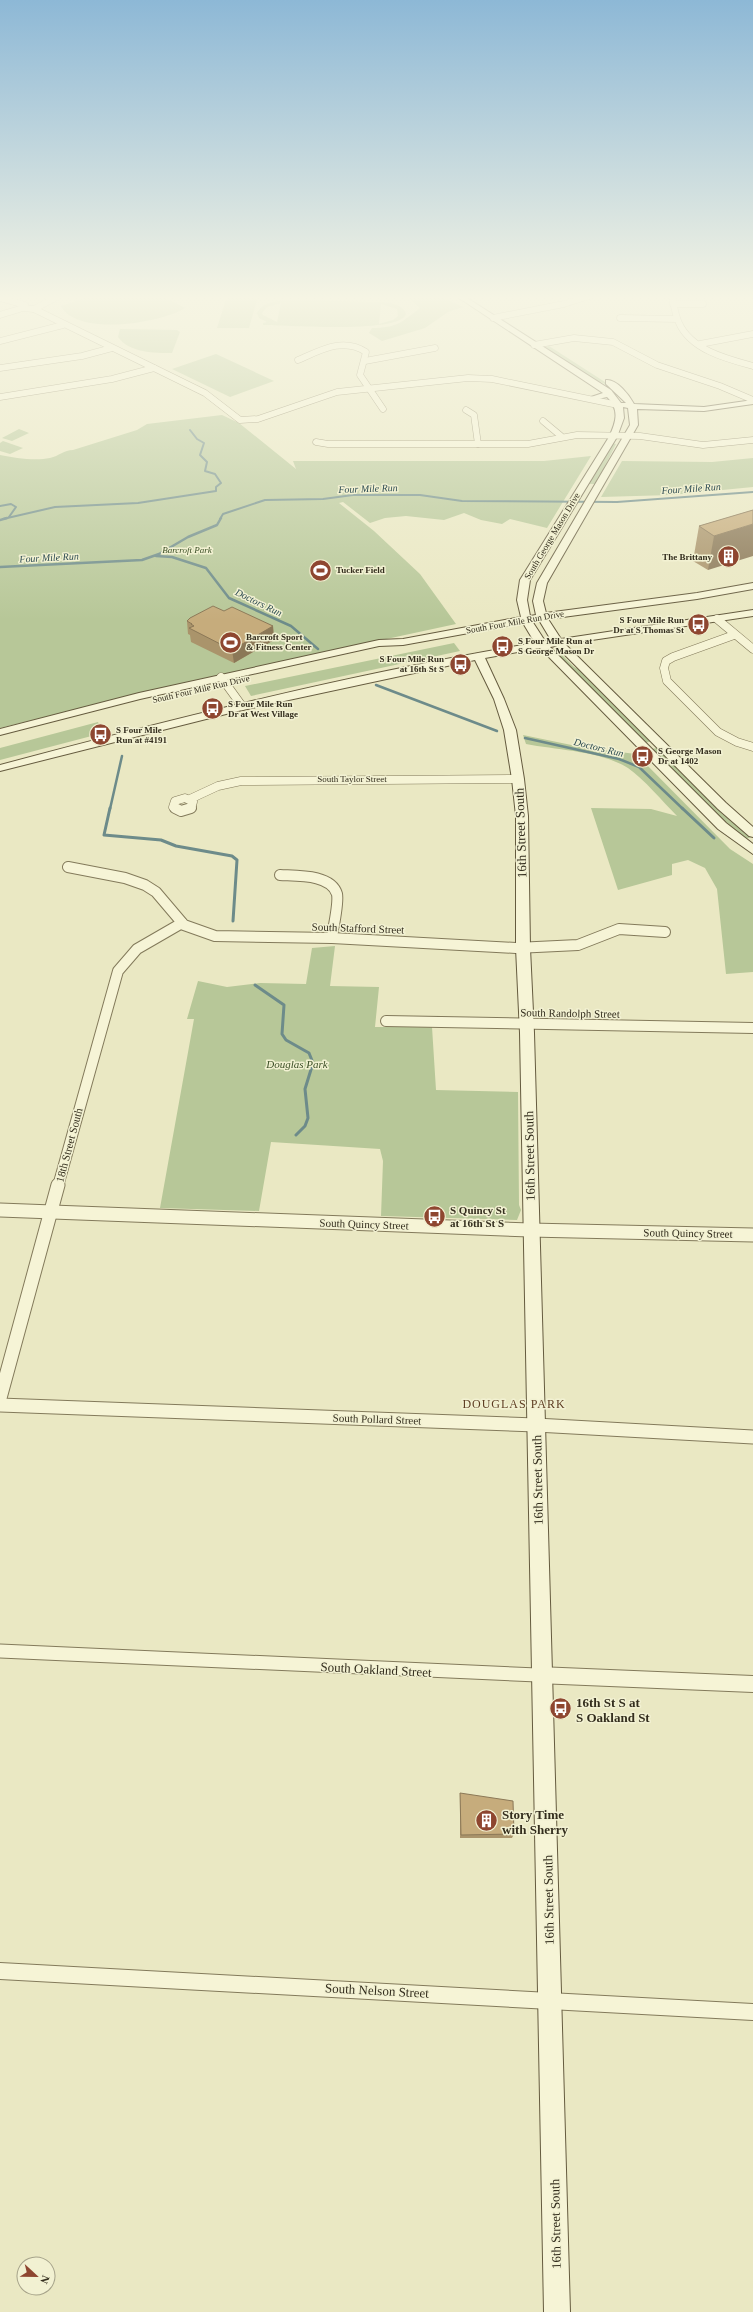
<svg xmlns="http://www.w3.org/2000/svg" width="753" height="2312" font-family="'Times New Roman',serif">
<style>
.green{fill:#b7c798;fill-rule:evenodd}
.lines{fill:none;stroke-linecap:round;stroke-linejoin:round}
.stream-far2{stroke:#6d8b8a;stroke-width:2}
.stream-far1{stroke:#6d8b8a;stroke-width:2.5}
.stream{stroke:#6d8b8a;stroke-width:3}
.street-far4-casing{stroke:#837a5b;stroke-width:7}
.street-far3-casing{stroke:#837a5b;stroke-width:9}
.street-far2-casing{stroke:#837a5b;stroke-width:12}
.street-far1-casing{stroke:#837a5b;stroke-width:15}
.street-casing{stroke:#837a5b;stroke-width:18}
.secondary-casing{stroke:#655b3f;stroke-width:2}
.street-far4{stroke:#f6f4d6;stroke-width:6}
.street-far3{stroke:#f6f4d6;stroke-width:8}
.street-far2{stroke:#f6f4d6;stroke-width:10}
.street-far1{stroke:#f6f4d6;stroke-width:13}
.street{stroke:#f6f4d6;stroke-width:16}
.secondary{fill:#f6f4d6;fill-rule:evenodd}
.wall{fill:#aa946b}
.shaded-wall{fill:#8b7857}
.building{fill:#c6ac7c;stroke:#8b7857}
.labels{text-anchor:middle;stroke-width:3;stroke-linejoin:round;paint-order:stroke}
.far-street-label{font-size:9px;fill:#342e1e;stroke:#f2f1d2}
.far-park-label{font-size:9px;font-style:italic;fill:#3b4f26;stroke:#f2f1d2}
.far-poi-label{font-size:9px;font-weight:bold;fill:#342e1e;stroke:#f2f1d2;text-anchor:start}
.far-water-label{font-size:10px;font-style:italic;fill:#2f4d53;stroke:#f2f1d2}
.street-label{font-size:11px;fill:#342e1e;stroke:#f2f1d2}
.park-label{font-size:11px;font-style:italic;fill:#3b4f26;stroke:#f2f1d2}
.poi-label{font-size:11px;font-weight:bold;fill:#342e1e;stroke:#f2f1d2;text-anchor:start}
.neighbourhood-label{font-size:12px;letter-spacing:1px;fill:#5d3c21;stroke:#f2f1d2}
.near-street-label{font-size:13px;fill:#342e1e;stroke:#f2f1d2}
.near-poi-label{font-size:13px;font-weight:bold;fill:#342e1e;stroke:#f2f1d2;text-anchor:start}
</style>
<rect width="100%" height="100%" fill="#eae8c3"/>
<g class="green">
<path d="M91 296H162L185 308C161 323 77 337 61 306Z"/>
<path d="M227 296H258L249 328H217Z"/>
<path d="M406 296H440L463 307 448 312 425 328 382 341 369 333 372 328C397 328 402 322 420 308Z"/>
<path d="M284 300 383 302C391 303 404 305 406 314 401 334 284 325 263 325V323L267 322 259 318 257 313C262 303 273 302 284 300ZM281 303 277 322 263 315 262 313 267 307ZM381 304 397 309 398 316 393 320 379 324Z"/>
<path d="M120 329 177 330 180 332 172 353C155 353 129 353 118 337Z"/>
<path d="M549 346 608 384 623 398H620L603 383 593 380 543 348Z"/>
<path d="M216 354 274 381 230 397 172 369Z"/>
<path d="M222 415 239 423 296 469 293 461H544L591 456 547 528 510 519 502 524 481 520 464 513 444 520 406 516 385 518 370 523 343 502 339 503 374 531 420 574 456 624 191 681 0 728V455C15 458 35 461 50 458 59 456 64 450 73 450L137 430 147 424Z"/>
<path d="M19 429 29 433 12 441 2 438Z"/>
<path d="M3 441 23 448 10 454 0 451V443Z"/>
<path d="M612 443 616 444 596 484H587Z"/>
<path d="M753 458V487L671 495 601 497 622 461 712 462Z"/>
<path d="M454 643 460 651 251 696 245 686Z"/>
<path d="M554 650H557L574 667 586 673 652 741 645 743Z"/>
<path d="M98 722 103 733 0 760V748Z"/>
<path d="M523 735 586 748 636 754 730 849 753 864V972L726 974 717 889 705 868 688 860 672 864V875L618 890 591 808 651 809 677 816C663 802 644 779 628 768 601 751 557 750 526 744Z"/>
<path d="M658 748 729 818 751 837 744 840 732 829 651 749Z"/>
<path d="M335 946 330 986 379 987 375 1027H432L436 1090 518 1092 519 1205 521 1210 517 1220 381 1216 383 1161 380 1149 271 1142 259 1211 160 1208 194 1019H187L198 981 227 987 260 983 306 984 312 948Z"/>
</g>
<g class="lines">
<g class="stream-far2">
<path d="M0 506 11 504 16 507 9 517"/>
<path d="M3 519 55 507 138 503 216 491V487L221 483 215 474 205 471 207 462 200 455 204 443 197 439 190 430"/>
<path d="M220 519 223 514 265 500 323 499 353 495H420L462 501 617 502 753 492"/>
</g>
<g class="stream-far1">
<path d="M0 520 7 518"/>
<path d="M156 556 172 557 206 568 229 598 291 626 318 649"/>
<path d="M0 567 142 560 159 554 188 537 217 525 221 518"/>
<path d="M376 685 497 731"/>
<path d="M525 738 619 759 639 767 683 809"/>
<path d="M110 809 122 756"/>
</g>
<g class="stream">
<path d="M110 808 104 835 161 840 176 846 232 856 237 860 233 921"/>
<path d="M682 808 714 838"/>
<path d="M255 985 284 1005 282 1034 286 1040 309 1053 313 1063 305 1089 308 1118 305 1126 296 1135"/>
</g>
<defs>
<g id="street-far4">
<path d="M672 296C674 305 675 315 679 323 691 350 727 359 753 366"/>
<path d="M0 298 25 305"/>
<path d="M673 304H703"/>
<path d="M34 309 205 393 240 420 258 419 337 392 468 378 492 379 618 405"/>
<path d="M0 315 23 308 34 309 59 296"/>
<path d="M493 318 564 304 589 296"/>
<path d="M620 318 677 319"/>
<path d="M0 341 63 325"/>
<path d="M700 344 753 334"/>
<path d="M534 345 574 338 613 342 657 365 720 386 753 400"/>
<path d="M298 360C321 350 343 337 366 352L360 375 383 409"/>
<path d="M365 361 435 348"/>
<path d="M0 368 82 356 112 348"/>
<path d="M0 397 112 379 154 368"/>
<path d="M466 410 474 415 478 444"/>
<path d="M543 421 561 436"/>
<path d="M316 442 328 444H528L577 435 640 436 703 445 753 440"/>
</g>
<g id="street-far3">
<path d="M717 619 753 649"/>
<path d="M734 635 673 657 666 661 664 668 667 681 718 732 737 742 753 747"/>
<path d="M221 677 242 706"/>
<path d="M190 799 218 786 241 781 518 779"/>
<path d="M177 809 173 807 175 801 185 798 193 802 191 808 188 809"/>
</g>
<g id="street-far2">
<path d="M175 808 181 811 191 808"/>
<path d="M68 867 125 878 145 885 156 892 184 925 215 936 332 938 516 948 578 945 619 929 665 932"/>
<path d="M280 875C296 876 331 874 337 894 339 904 333 927 332 938"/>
<path d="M386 1021 753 1028"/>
<path d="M58 1186 118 971 137 949 182 923"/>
</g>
<g id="street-far1">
<path d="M0 1210 530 1230 753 1235"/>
<path d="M0 1398 58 1185"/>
<path d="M0 1405 536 1425 753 1437"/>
<path d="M0 1651 561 1676"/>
</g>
<g id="street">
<path d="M538 1675 753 1684"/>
<path d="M0 1971 753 2012"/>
</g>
<path id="secondary" d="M456 296H464L611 390 621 403H626L606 384V380C617 379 629 395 634 404L704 407 753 400V404L704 411 637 409 638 425 547 583 543 601 546 613 697 593 753 583V589L697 599 548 619 561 639 753 610V616L565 644 726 803 753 827V837L749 836 718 809 556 646 550 647 726 823 753 844V854L718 829 540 648 485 658 504 699 516 730 524 779 528 816 530 948 534 1033 570 2312H544L520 1033 516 948V816L512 779 504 730 494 699 475 660 238 711 0 771V765C177 718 355 673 535 643L523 623 403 645 379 646 140 699 0 735V729L139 693 379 640 403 639 521 617 517 600 520 580 609 437C616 422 620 410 607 397L589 401 585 399 603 393ZM623 407 628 408 630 425 537 583 533 601 536 615 530 616 527 600 530 580 617 437 624 418ZM539 620 551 640 545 641 532 621Z"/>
</defs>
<use href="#street-far4" class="street-far4-casing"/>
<use href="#street-far3" class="street-far3-casing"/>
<use href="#street-far2" class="street-far2-casing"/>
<use href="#street-far1" class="street-far1-casing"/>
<use href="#street" class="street-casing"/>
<use href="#secondary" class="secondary-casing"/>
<use href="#street-far4" class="street-far4"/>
<use href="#street-far3" class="street-far3"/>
<use href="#street-far2" class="street-far2"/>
<use href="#street-far1" class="street-far1"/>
<use href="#street" class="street"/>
<use href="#secondary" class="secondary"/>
</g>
<g class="wall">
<path d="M753 510 708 570 693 561 699 526Z"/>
<path d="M224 611 273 626 274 640 234 663 191 642 190 635 188 634 187 621Z"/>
<path d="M460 1793 514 1834 512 1838H460Z"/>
</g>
<g class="shaded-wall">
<path d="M753 524V556L708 570 714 536Z"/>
<path d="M273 626 274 640 234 663 232 650Z"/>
</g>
<g class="building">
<path d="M753 510V524L714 536 699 526Z"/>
<path d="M213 606 224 611 232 607 273 626 232 650 189 628 194 626 191 624H192L187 621 190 618Z"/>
<path d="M460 1793 513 1801 514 1834 461 1835Z"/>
</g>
<linearGradient id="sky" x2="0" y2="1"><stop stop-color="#8db8d6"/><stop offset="0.48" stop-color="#f6f5e4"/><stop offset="1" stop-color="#f6f5e4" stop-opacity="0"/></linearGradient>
<rect width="753" height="620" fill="url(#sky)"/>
<defs>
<symbol id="building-disc" viewBox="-11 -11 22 22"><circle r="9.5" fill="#8e4630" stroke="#f2f1d2"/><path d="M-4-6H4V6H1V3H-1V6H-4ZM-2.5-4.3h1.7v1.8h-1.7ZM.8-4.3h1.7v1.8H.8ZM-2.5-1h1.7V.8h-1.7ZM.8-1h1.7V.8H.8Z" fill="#fff"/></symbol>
<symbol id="stadium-disc" viewBox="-11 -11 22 22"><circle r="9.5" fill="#8e4630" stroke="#f2f1d2"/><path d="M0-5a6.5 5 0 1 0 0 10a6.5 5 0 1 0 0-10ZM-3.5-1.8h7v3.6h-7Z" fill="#fff"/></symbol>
<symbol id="bus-disc" viewBox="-11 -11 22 22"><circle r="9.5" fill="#8e4630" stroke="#f2f1d2"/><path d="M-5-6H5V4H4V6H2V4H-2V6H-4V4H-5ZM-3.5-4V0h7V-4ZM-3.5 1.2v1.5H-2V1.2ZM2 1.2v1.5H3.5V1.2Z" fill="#fff"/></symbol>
</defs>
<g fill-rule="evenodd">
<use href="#building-disc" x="716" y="544" width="25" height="25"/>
<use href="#stadium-disc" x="308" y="558" width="25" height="25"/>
<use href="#bus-disc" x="686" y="612" width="25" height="25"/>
<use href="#stadium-disc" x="218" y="630" width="25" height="25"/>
<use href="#bus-disc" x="490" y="634" width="25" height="25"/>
<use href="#bus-disc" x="448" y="652" width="25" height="25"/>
<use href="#bus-disc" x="200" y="696" width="25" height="25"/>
<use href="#bus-disc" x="88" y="722" width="25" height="25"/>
<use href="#bus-disc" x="630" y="744" width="25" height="25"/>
<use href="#bus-disc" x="422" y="1204" width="25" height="25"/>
<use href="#bus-disc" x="548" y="1696" width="25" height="25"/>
<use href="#building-disc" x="474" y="1808" width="25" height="25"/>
</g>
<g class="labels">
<g class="far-street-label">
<text transform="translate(552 536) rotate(-59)" y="3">South George Mason Drive</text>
<text transform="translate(515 622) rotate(-10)" y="3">South Four Mile Run Drive</text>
<text transform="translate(201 689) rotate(-13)" y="3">South Four Mile Run Drive</text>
<text x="352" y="782">South Taylor Street</text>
</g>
<g class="far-park-label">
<text x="187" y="553">Barcroft Park</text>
</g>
<g class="far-poi-label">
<text x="712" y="560" text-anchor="end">The Brittany</text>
<text x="336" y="573">Tucker Field</text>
<text x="684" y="623" text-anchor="end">S Four Mile Run<tspan x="684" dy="10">Dr at S Thomas St</tspan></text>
<text x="246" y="640">Barcroft Sport<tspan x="246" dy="10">&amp; Fitness Center</tspan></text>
<text x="518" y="644">S Four Mile Run at<tspan x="518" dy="10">S George Mason Dr</tspan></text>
<text x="444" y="662" text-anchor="end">S Four Mile Run<tspan x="444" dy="10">at 16th St S</tspan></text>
<text x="228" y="707">S Four Mile Run<tspan x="228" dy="10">Dr at West Village</tspan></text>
<text x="116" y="733">S Four Mile<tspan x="116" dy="10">Run at #4191</tspan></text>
<text x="658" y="754">S George Mason<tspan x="658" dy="10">Dr at 1402</tspan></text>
</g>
<g class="far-water-label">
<text transform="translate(368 488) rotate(-2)" y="4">Four Mile Run</text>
<text transform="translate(691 488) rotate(-4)" y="4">Four Mile Run</text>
<text transform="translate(49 557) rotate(-3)" y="4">Four Mile Run</text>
<text transform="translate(259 602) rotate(26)" y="4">Doctors Run</text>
<text transform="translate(599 747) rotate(14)" y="4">Doctors Run</text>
</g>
<g class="street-label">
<text transform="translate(358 928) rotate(2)" y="4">South Stafford Street</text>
<text transform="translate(570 1013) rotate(1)" y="4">South Randolph Street</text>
<text transform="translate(69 1145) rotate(-75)" y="4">18th Street South</text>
<text transform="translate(364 1224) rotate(2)" y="4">South Quincy Street</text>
<text transform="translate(688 1233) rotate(1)" y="4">South Quincy Street</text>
<text transform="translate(377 1419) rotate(2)" y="4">South Pollard Street</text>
</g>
<g class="park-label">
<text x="297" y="1068">Douglas Park</text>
</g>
<g class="poi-label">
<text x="450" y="1214">S Quincy St<tspan x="450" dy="13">at 16th St S</tspan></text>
</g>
<g class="neighbourhood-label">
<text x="514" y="1408">DOUGLAS PARK</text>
</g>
<g class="near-street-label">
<text transform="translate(520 833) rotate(-92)" y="5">16th Street South</text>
<text transform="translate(529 1156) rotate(-91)" y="5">16th Street South</text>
<text transform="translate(537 1480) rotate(-91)" y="5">16th Street South</text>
<text transform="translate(376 1669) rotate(3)" y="5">South Oakland Street</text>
<text transform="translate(548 1900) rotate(-91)" y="5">16th Street South</text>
<text transform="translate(377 1990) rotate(3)" y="5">South Nelson Street</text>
<text transform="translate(555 2224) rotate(-91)" y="5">16th Street South</text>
</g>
<g class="near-poi-label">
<text x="576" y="1707">16th St S at<tspan x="576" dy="15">S Oakland St</tspan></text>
<text x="502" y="1819">Story Time<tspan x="502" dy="15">with Sherry</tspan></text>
</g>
</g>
<g transform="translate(36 2276) rotate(112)"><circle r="19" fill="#f2f1d2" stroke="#a6a38a"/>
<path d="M0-3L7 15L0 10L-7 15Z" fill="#8e4630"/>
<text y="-6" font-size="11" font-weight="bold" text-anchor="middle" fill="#342e1e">N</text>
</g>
</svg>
